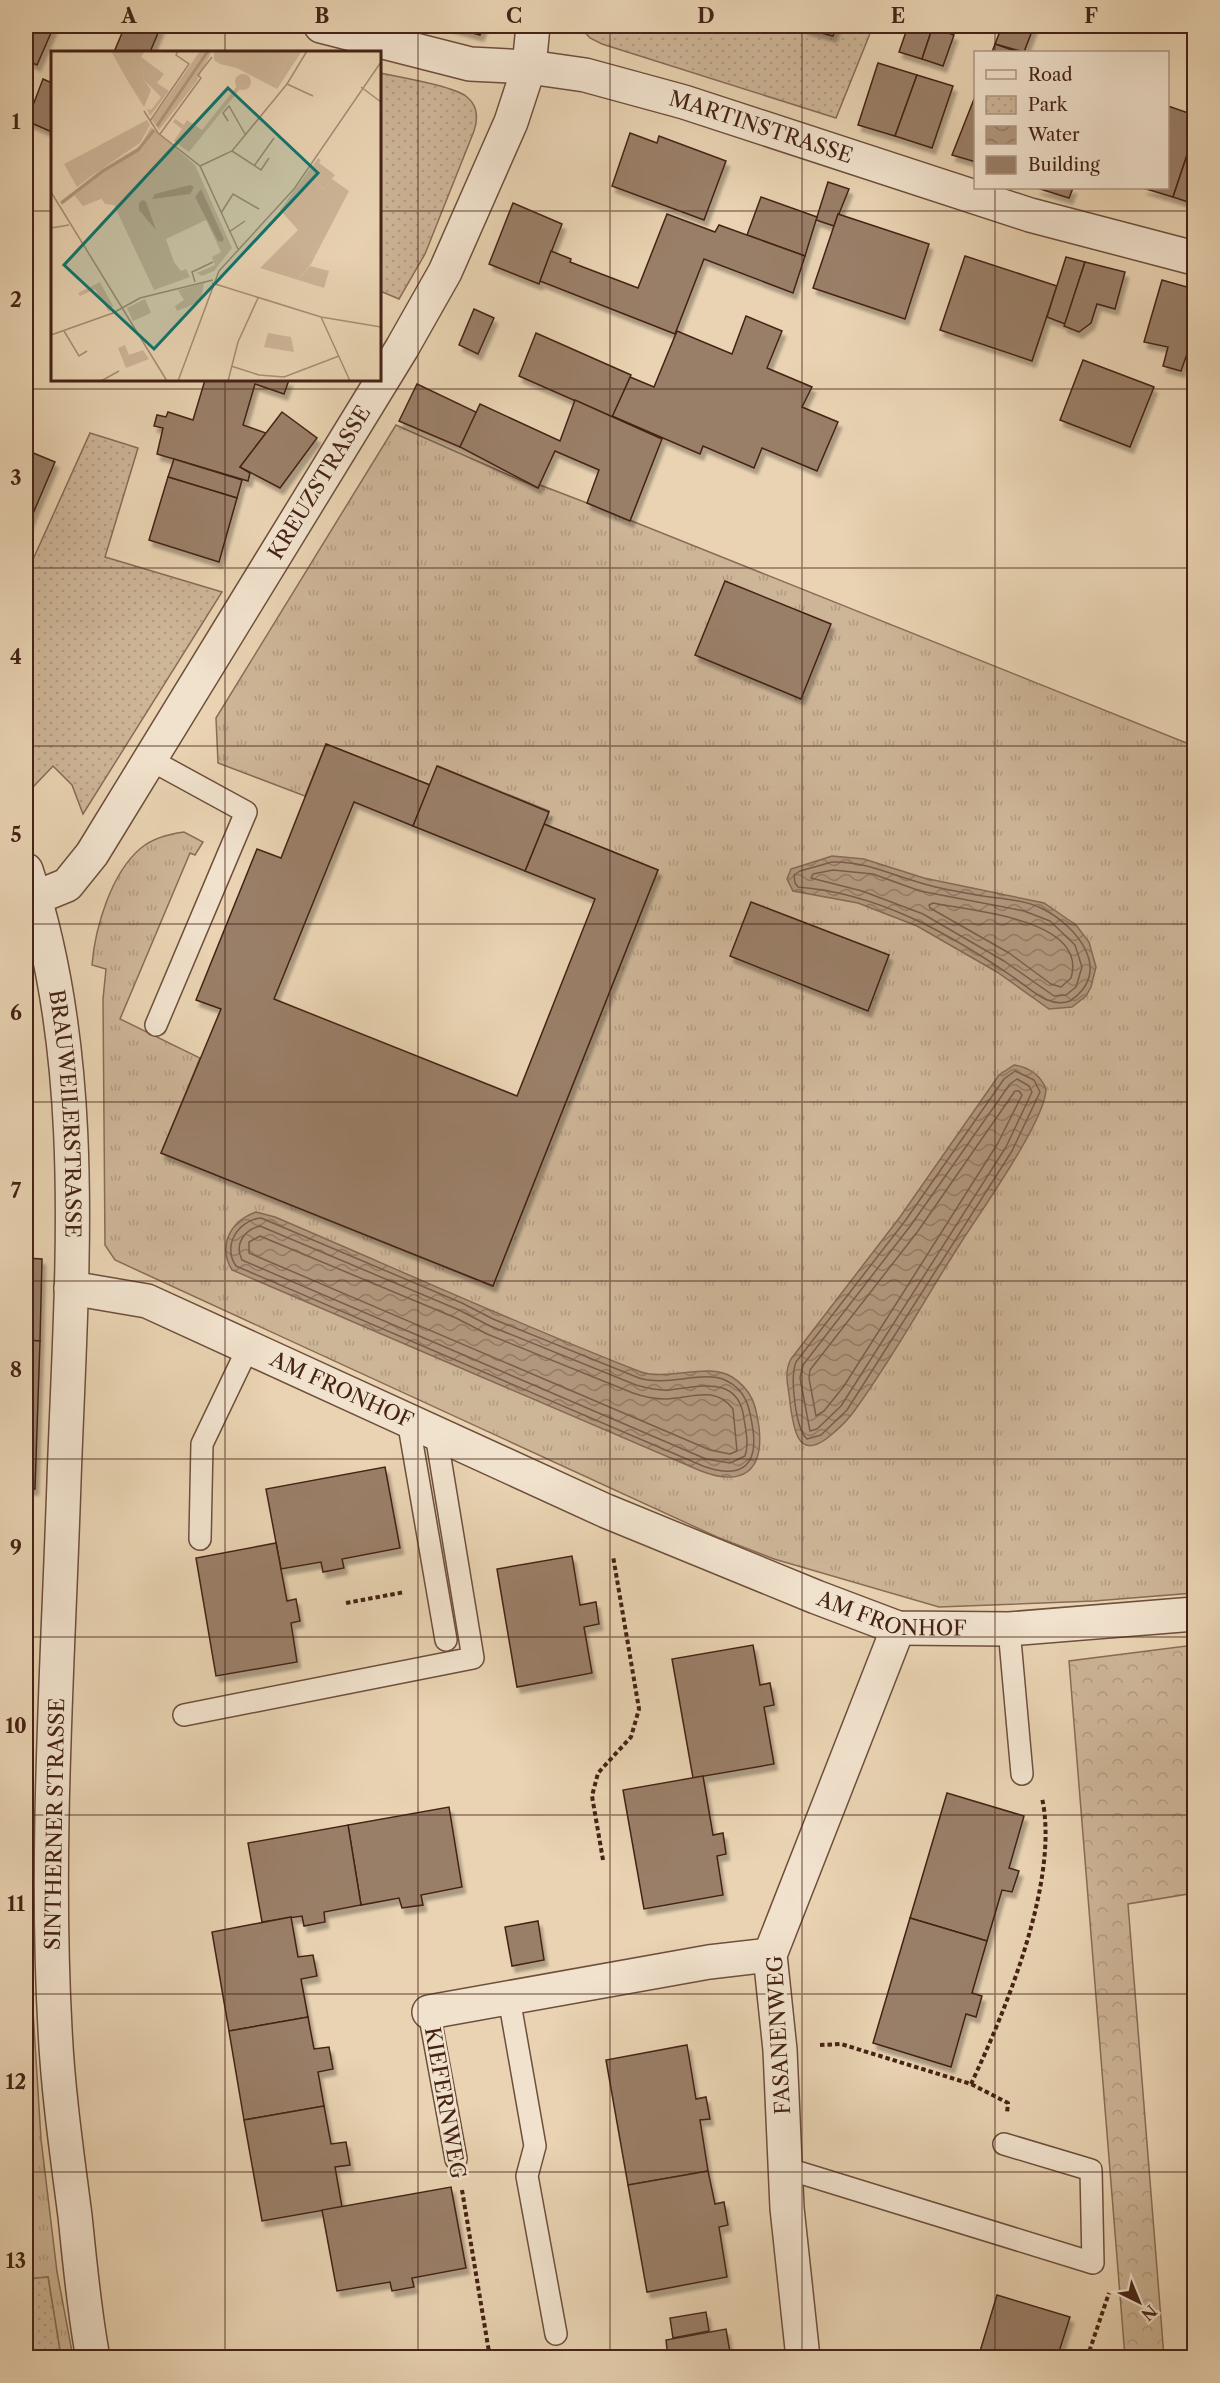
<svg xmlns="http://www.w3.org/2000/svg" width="1220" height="2383" font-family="'Libre Caslon Text',serif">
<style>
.grass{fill:url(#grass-tufts);stroke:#896c56;stroke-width:1.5}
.forest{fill:url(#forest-crowns);stroke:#896c56;stroke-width:1.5}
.park{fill:url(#park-dots);stroke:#896c56;stroke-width:1.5}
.water{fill:url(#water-waves);stroke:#866953;stroke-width:1.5}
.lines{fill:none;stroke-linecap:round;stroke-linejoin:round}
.shore{stroke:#7b5d49;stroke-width:1.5}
.building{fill:#9a7f67;stroke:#452315;stroke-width:1.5;filter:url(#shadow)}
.service-casing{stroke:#6e4f3c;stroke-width:24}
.minor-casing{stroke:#6e4f3c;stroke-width:36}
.tertiary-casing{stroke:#6e4f3c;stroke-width:36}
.path{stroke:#452315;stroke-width:4;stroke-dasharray:4.5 3;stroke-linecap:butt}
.service{stroke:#f1e2cd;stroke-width:21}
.minor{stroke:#f1e2cd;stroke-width:33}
.tertiary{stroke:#f1e2cd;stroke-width:33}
.grid{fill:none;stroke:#452315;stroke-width:1.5;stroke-opacity:0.55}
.labels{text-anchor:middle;stroke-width:5;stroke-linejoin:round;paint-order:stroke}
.street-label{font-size:21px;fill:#452315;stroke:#f1e2cd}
.inset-river{fill:none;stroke:#b1977d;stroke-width:3}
.inset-road{fill:none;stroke:#a78d73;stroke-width:1.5}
.view{fill:#0f766e;fill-opacity:0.15;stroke:#0f766e;stroke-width:3}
.inset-edge{fill:none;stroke:#452315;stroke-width:3}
.neatline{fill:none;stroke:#452315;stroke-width:2}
.grid-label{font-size:20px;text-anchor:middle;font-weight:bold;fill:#452315}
</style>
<defs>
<pattern id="grass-tufts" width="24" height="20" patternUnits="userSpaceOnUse" patternTransform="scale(1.5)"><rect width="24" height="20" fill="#cdb597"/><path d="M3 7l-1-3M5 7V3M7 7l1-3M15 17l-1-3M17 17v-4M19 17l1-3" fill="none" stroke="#b19b81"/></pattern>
<pattern id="forest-crowns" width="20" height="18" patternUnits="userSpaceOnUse" patternTransform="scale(1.5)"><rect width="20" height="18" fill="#cdb597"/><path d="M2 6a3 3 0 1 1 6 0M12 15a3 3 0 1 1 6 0" fill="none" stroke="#b19b81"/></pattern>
<pattern id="park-dots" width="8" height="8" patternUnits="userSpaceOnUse" patternTransform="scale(1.5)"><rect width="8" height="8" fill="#cdb597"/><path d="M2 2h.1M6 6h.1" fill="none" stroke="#b19b81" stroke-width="1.8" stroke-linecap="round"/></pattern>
<pattern id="water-waves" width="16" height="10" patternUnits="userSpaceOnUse" patternTransform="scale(1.5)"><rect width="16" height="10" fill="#b1977d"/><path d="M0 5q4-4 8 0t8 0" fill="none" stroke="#927b65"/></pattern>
<filter id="shadow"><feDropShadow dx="3.5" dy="6" stdDeviation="1.5" flood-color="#0004"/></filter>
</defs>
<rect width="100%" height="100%" fill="#e9d3b2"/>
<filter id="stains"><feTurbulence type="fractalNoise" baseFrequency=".00333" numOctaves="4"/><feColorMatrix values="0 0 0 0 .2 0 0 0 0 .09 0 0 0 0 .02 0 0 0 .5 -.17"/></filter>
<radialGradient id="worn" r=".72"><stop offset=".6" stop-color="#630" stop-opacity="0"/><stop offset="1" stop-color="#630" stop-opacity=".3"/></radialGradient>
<g class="grass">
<path d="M396 425 538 488 540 485 587 503 1194 746V1593L1094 1601 939 1607 774 1559 717 1537 115 1260 105 1245 103 999 106 969 92 965C95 928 111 873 141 848 153 838 169 834 184 832L203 842 195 855 190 853 120 1019 200 1058 161 1153 492 1286 658 870 544 824 549 811 438 766 430 785 326 744 305 796 218 763 216 718Z"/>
<path d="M26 1898 41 2139 57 2272 73 2357H61L48 2277 26 2279Z"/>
</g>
<path class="forest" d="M1194 1645V1893L1128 1904 1164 2357H1125L1069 1661Z"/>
<g class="park">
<path d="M579 26H796L832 36 837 26H873L836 118 602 44 590 38Z"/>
<path d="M380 73C398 77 454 86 467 97 478 106 478 119 474 131L425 254 399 299 380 291Z"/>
<path d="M90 433 138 448 105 557 222 592 83 814 72 785 53 766 32 788 26 772V575Z"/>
<path d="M48 2277 61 2357H26V2279Z"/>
</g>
<g class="water">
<path d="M832 856 864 859 924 878 1044 903 1076 925 1089 942 1096 967 1091 987 1086 996 1072 1007 1049 1009 997 972 917 926 858 903 793 891 787 879 791 869Z"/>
<path d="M1014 1065C1028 1067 1041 1075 1046 1089 1046 1120 979 1214 960 1244 924 1300 892 1360 852 1414 845 1423 835 1432 826 1439 796 1461 793 1423 790 1403 789 1387 783 1374 791 1359L900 1217 999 1075Z"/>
<path d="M256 1212 275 1217C397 1269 517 1324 641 1372 669 1381 708 1362 732 1377 752 1390 756 1405 759 1427 764 1471 743 1487 701 1471L232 1270C217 1245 231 1221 256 1212Z"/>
</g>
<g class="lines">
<g class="shore">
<path d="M832 862C865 861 891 875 921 883 937 888 954 891 971 894 994 899 1022 898 1043 909 1077 926 1114 972 1070 1001 1048 1009 1030 988 1013 977 949 933 877 893 798 887L795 883 794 875 800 871Z"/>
<path d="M833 870 873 874 920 891 1024 911 1050 921 1075 945 1082 967 1076 987 1066 995 1054 996 1004 961 923 914 862 891 811 878 813 874Z"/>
<path d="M933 903C968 911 1089 918 1071 978L1061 987 1051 984 1009 953 930 908 929 905Z"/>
<path d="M1015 1071 1034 1080 1040 1092 1012 1151 847 1410 821 1435 807 1439C795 1428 790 1376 796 1362L905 1221 1004 1079Z"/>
<path d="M1017 1079 1029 1086 1032 1092 1006 1147 841 1406 817 1429 810 1431 800 1378 803 1365 911 1225 1010 1084Z"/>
<path d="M1015 1091H1019L1022 1095 998 1143 844 1386 824 1411 816 1416 809 1378 810 1370 918 1231Z"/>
<path d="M261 1218 462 1303 493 1319 639 1378C668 1387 702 1370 725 1380 747 1390 750 1409 753 1430 758 1468 739 1479 703 1466L236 1266C222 1246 238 1220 261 1218Z"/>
<path d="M260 1226 459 1310 490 1326 636 1385C647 1388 657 1391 669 1390 699 1387 739 1374 744 1419 746 1431 749 1444 745 1456L730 1463 706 1459 242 1260C234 1244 244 1230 260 1226Z"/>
<path d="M260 1236 456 1318 487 1334 633 1393C644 1397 655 1399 666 1399 692 1398 715 1385 733 1409L737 1451 730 1454 710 1450 249 1253V1242Z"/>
</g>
</g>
<g class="building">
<path d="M26 26H54L37 65 26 60Z"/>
<path d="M125 26H161L150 52H114Z"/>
<path d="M448 26H484L480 35Z"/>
<path d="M805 26H837L833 36 804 28Z"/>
<path d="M908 26H933L922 59 899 52Z"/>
<path d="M933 26H942L940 30 954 35 943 66 922 59Z"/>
<path d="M1002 26H1034L1024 52 995 44Z"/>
<path d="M995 44 1018 52H992Z"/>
<path d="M878 63 917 75 895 136 858 125Z"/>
<path d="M917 75 953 86 932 148 895 136Z"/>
<path d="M43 79 52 83V132L27 121Z"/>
<path d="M976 94V162L952 155Z"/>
<path d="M1168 106 1194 115V134L1173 197 1143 188H1168Z"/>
<path d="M630 133 657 143 659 136 726 161 704 220 612 186Z"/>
<path d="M1194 134V204L1173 197Z"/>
<path d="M828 182 849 189 834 226 816 220Z"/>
<path d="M1037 188H1073L1069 198Z"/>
<path d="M761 197 817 217 805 256 747 235Z"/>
<path d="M513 203 562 224 539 284 489 264Z"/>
<path d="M667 214 715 232 719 225 805 256 793 293 704 259 675 334 540 281 551 251 571 259 570 262 638 288Z"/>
<path d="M838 214 929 244 905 319 813 288Z"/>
<path d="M965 256 1057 286 1032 361 940 330Z"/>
<path d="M1066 257 1085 262 1065 324 1047 317Z"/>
<path d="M1085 262 1125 272 1115 309 1097 304 1091 323 1079 332 1064 326Z"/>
<path d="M1162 280 1194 289V334L1181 371 1163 366 1168 347 1144 342Z"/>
<path d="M474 309 494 318 478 354 459 345Z"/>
<path d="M746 316 782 331 767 368 812 387 802 407 838 422 817 471 762 448 754 468 703 446 700 454 612 416 630 377 654 387 677 331 732 354Z"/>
<path d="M536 333 631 375 612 417 519 376Z"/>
<path d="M1194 334V355L1188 353Z"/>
<path d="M1083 360 1154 387 1130 447 1060 420Z"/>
<path d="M205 380H289L284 394 255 384 243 425 266 433 240 467 250 473 248 481 157 454 163 428 154 426 157 415 166 417 168 412 193 420Z"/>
<path d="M417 384 478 413 460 447 399 421Z"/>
<path d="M575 400 662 439 630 521 587 503 599 470 555 451 538 488 460 447 480 404 560 441Z"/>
<path d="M282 412 317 438 280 488 240 467Z"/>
<path d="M26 450 55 462 26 530Z"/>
<path d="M174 459 242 480 237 498 168 477Z"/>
<path d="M168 477 237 498 219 562 149 540Z"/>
<path d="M725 581 831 624 801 699 695 655Z"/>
<path d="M326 744 430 785 413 826 354 802 274 999 517 1096 595 899 525 871 544 824 658 870 493 1286 161 1153 221 1009 196 1000 257 849 281 858Z"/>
<path d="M437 766 549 812 525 871 413 826Z"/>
<path d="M751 902 889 955 868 1011 730 956Z"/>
<path d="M26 1258 42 1259 40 1341 26 1340Z"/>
<path d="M26 1340 40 1341 35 1489H26Z"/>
<path d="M385 1467 400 1548 342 1559 344 1568 323 1572 321 1562 281 1569 266 1489Z"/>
<path d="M276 1543 287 1601 296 1599 300 1621 291 1623 297 1662 216 1676 196 1558Z"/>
<path d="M572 1556 580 1605 596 1602 599 1624 584 1627 592 1673 517 1687 497 1569Z"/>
<path d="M753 1645 760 1685 770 1683 774 1705 764 1707 774 1764 693 1778 672 1659Z"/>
<path d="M703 1776 713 1835 723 1833 726 1854 717 1856 723 1895 644 1909 623 1790Z"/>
<path d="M947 1793 1024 1816 1009 1868 1019 1871 1012 1892 1002 1890 987 1941 910 1918Z"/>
<path d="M449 1807 462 1887 421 1895 423 1905 402 1908 399 1898 361 1905 348 1825Z"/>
<path d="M348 1825 361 1905 324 1912 325 1922 304 1926 302 1916 262 1922 248 1843Z"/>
<path d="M291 1917 298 1957 313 1955 317 1976 301 1979 308 2017 229 2031 212 1932Z"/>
<path d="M910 1918 987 1941 972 1993 982 1996 976 2017 966 2014 951 2067 873 2043Z"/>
<path d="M538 1921 544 1960 512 1966 505 1927Z"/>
<path d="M308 2017 314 2049 329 2047 333 2069 318 2072 324 2106 244 2120 229 2031Z"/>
<path d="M687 2045 696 2099 706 2097 710 2119 700 2120 708 2171 628 2185 606 2060Z"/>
<path d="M324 2106 331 2144 346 2142 350 2165 335 2167 342 2207 262 2221 244 2120Z"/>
<path d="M708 2171 715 2204 724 2202 728 2225 719 2227 727 2277 647 2292 628 2185Z"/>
<path d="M451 2187 466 2268 412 2278 414 2287 392 2291 390 2282 337 2291 322 2210Z"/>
<path d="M997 2295 1070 2317 1057 2358H978Z"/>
<path d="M706 2312 709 2331 673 2338 670 2318Z"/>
<path d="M726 2329 731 2358H668L666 2340Z"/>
</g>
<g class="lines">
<defs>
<g id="service">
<path d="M149 759 246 812 156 1025"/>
<path d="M408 1420 446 1640"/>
<path d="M200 1539 202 1444 248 1348"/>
<path d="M1009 1629 1022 1774"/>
<path d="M184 1715 473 1658 436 1434"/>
<path d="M509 1998 535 2146 527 2176 556 2334"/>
<path d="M429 2012 456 2159"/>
<path d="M785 2168 1093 2263 1091 2170 1004 2144"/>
</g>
<g id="minor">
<path id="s1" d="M321 26 470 64 529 67 585 75 684 102 1030 215 1194 258"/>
<path id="s2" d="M35 898 67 885 92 854 402 348 445 272 511 122 529 67 533 26"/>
<path id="s3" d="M71 1288 147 1301 606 1511 816 1597 898 1628 1009 1629 1194 1614"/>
<path d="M429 2012 709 1962 770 1955"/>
<path d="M803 2358 787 2208 780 2050 770 1955 898 1628"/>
</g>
<g id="tertiary">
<path id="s4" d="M26 870C91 1064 71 1279 64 1481 58 1663 45 1847 55 2029 58 2092 67 2154 75 2216 80 2263 84 2311 93 2358"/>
</g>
</defs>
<use href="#service" class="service-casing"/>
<use href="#minor" class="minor-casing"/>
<use href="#tertiary" class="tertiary-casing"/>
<g class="path">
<path d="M346 1603 405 1592"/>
<path d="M603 1860 592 1796 598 1773 631 1737 639 1709 613 1556"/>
<path d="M820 2045 841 2044 971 2084 1008 2103 1007 2113"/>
<path d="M971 2084C1006 2010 1060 1879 1042 1798"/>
<path d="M462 2190 490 2358"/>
<path d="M1087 2358 1109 2293"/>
</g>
<use href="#service" class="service"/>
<use href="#minor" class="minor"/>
<use href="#tertiary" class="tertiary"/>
</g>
<path class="grid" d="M225 26V52M418 26V2358M610 26V2358M802 26V2358M995 26V52M995 188V2358M26 211H52M380 211H1194M225 380V2358M26 389H1194M26 568H1194M26 746H1194M26 924H1194M26 1102H1194M26 1281H1194M26 1459H1194M26 1637H1194M26 1815H1194M26 1994H1194M26 2172H1194"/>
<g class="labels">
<g class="street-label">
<text dy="7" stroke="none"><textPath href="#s1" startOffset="453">MARTINSTRASSE</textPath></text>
<text dy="7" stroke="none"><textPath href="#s2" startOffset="510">KREUZSTRASSE</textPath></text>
<text dy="7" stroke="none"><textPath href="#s4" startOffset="248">BRAUWEILERSTRASSE</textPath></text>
<text dy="7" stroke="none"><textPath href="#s3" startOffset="291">AM FRONHOF</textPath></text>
<text dy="7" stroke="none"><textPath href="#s3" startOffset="888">AM FRONHOF</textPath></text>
<text transform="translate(55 1824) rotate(-89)" y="7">SINTHERNER STRASSE</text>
<text transform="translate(779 2035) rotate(-93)" y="7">FASANENWEG</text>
<text transform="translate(445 2103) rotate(80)" y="7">KIEFERNWEG</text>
</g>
</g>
<g transform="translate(51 51)">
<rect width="330" height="330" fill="#e9d3b2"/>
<path d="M60 0H94L90 6 113 23 106 32 118 40 99 65 96 58 100 59 110 46 93 29 90 7 75 27ZM149 0H161L145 31 108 79 101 69ZM239 0H251L226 38 224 37ZM96 69 99 74 89 92 43 123 32 103ZM100 76 144 114 181 197 163 220 151 225 146 222 164 214 161 206 170 201 155 169 115 188 123 211 130 220 135 218 139 226 103 239 63 154 54 153 48 144 47 127 11 154 10 151 49 119 89 95ZM267 107 270 109 257 126 273 138 281 128 298 140 260 213 247 229 209 217 247 179 229 159Z" fill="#cdb597"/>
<path d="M90 6 93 29 100 39 93 56 75 27ZM186 35 189 38 138 101 123 90 131 78 122 71 124 68 133 74 136 69 151 79Z" fill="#cdb597"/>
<path d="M184 31a8 8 0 1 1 16 0a8 8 0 1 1-16 0ZM32 103 43 123 26 136 13 113ZM267 111 284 124 273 138 257 126ZM47 126 50 148 32 155 23 144ZM259 215 278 220 273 237 247 229ZM49 231 62 255 58 261 44 238 29 245 27 242ZM153 232 150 250 126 260 124 255 133 249 127 239ZM94 248 100 262 82 270 76 257ZM217 282 240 286 243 301 213 296ZM74 294 78 304 92 299 98 308 75 317 67 297Z" fill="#cdb597"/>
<path d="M163 0H239L224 37 186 17 169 13 163 9Z" fill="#cdb597"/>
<path d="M139 134 143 136 139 143 101 148 104 143ZM150 138 173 188 171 191 167 190 144 146ZM92 149 95 151 105 179 88 159V152Z" fill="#b1977d"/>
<path class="inset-river" d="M106 75 157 0M10 152 52 120 87 99 103 79"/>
<path class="inset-road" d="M236 33 262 45M310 36 330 51M93 60 107 82 149 115 187 198M99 70 138 13 125 4 127 0M177 70 172 62 178 55 194 83M109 83 150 27 147 24 161 6M181 100 210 119 218 107M149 115 181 100 236 33 256 0M203 115 223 87M0 141 116 330M170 162 182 143 208 158M0 177 18 174M178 181 194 170M144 231 141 221 162 211M161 232 270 266 330 276M270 266 299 330M13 280 28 305 36 300M0 284 62 262 89 247 162 229M180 315 208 324 233 326 288 305M50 330 68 320M127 330 168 220 243 138 330 11M177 330 187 291 207 247"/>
<path class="view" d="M177 37 267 122 103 298 13 214Z"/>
<rect width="330" height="330" class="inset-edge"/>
</g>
<rect width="1220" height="2383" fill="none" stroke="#e9d3b2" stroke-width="66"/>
<rect x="974" y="51" width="195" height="138" fill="#f1e2cd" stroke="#ac9683" stroke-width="1.5"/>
<rect x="986" y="70" width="30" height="9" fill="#f1e2cd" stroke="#ac9683" stroke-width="1.5"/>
<text x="1028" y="81" font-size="18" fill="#452315">Road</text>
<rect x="986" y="96" width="30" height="18" fill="url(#park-dots)" stroke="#ac9683" stroke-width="1.5"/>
<text x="1028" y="111" font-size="18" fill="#452315">Park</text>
<rect x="986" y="126" width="30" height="18" fill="url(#water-waves)" stroke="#ac9683" stroke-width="1.5"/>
<text x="1028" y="141" font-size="18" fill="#452315">Water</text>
<rect x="986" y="156" width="30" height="18" fill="#9a7f67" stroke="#ac9683" stroke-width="1.5"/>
<text x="1028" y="171" font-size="18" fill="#452315">Building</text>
<g transform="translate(1139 2302) rotate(137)" stroke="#f1e2cd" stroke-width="4.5" paint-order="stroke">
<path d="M0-4.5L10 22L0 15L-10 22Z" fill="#452315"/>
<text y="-9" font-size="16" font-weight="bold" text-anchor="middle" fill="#452315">N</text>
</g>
<rect x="33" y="33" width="1154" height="2317" class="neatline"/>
<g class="grid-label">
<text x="129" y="23">A</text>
<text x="322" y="23">B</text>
<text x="514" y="23">C</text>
<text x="706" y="23">D</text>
<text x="898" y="23">E</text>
<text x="1091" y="23">F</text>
<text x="16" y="129">1</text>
<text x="16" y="307">2</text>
<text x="16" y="485">3</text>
<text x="16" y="664">4</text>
<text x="16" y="842">5</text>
<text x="16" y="1020">6</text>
<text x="16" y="1198">7</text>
<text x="16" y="1377">8</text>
<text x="16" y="1555">9</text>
<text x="16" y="1733">10</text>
<text x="16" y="1911">11</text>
<text x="16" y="2089">12</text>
<text x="16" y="2268">13</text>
</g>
<rect width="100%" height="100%" filter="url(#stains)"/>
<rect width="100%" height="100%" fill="url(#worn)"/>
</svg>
